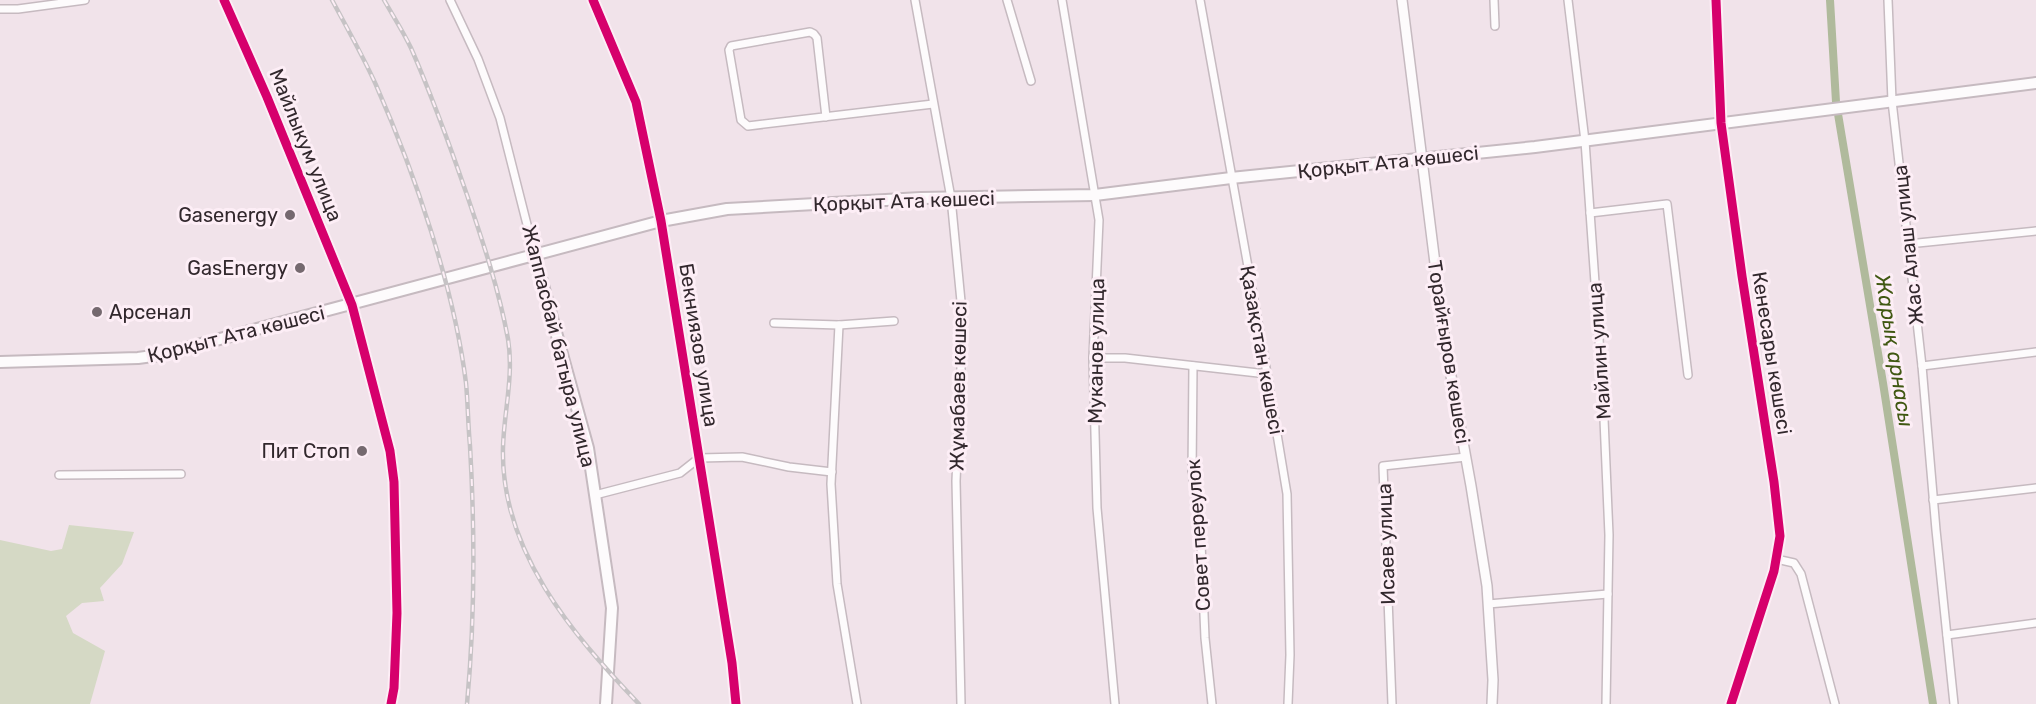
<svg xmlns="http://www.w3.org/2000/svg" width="2036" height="704" font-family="Rubik,sans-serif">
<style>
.green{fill:#d5d9c5}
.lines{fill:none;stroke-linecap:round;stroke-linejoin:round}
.canal{stroke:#b0ba9c;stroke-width:8}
.minor-casing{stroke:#c6bac0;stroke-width:10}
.tertiary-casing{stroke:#c6bac0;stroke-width:12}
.secondary-casing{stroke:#c6bac0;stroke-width:14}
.minor{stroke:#fdfbfc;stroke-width:7}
.tertiary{stroke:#fdfbfc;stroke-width:9}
.secondary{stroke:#fdfbfc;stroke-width:10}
.rail-casing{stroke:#c6c3c5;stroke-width:4.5}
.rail{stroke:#fdeef6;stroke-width:2;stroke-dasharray:7;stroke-linecap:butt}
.cycleway-casing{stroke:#fdeef6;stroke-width:13}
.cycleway{stroke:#d6006c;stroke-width:9}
.poi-dot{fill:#75696f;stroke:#fdeef6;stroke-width:2}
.labels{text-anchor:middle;stroke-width:6;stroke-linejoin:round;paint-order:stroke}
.street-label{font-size:20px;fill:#32282d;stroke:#fdeef6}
.poi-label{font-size:20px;fill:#32282d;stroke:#fdeef6;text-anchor:end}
.water-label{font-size:21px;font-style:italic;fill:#405812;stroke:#fdeef6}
</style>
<rect width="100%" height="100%" fill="#f1e3ea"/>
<path class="green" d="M69 525 134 532 122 564 100 588 104 601 82 603 66 616 73 633 105 651 90 704H0V540L51 551 62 549Z"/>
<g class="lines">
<path class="canal" d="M1830 0 1836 102 1883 383 1933 704"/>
<defs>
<g id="minor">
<path d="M450 0 478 59 500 118 535 256"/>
<path d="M915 0 951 198 963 322 956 481 961 704"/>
<path d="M1007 0 1031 81"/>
<path d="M1062 0 1099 220 1093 358 1097 508 1115 704"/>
<path d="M1200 0 1263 350 1287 494 1290 655 1288 704"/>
<path d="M1494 0 1495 26"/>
<path d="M1568 0 1585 141 1603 396 1609 535 1606 704"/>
<path d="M1716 0 1721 123 1742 276 1774 482 1780 536 1774 571 1731 704"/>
<path d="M1888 0 1892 101 1922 366 1936 530 1954 704"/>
<path d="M0 9H18L85 0"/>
<path d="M826 117 817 38 814 34 810 32 731 46 729 50 741 120 748 126 933 104"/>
<path d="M1590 213 1667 204 1688 375"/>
<path d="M661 221 732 663 736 704"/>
<path d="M1908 244 2036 231"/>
<path d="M774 323 839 325 894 321"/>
<path d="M839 325 831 484 837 584 857 704"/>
<path d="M1093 358H1125L1267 374"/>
<path d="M1193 366 1192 473 1200 519 1205 638 1212 704"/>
<path d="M1922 366 2036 352"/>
<path d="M59 475 181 474"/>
<path d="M595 495 680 473 699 458 742 457 789 467 832 472"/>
<path d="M1933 500 2036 488"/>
<path d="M1776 559 1794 563 1801 574 1835 704"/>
<path d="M1488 604 1608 594"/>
<path d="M1947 635 2036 623"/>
<path d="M1392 704 1383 466 1466 457"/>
</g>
<g id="tertiary">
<path d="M224 0 267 97 352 305 390 451 394 482 397 613 394 688 391 704"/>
<path d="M593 0 636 102 661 221"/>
<path d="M1402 0 1445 343 1471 486 1487 586 1493 680 1492 704"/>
</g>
<g id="secondary">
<path d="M535 256 588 448 612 608 606 704"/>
<path d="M0 362 138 358 160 355 661 221 727 209 921 198 1095 195 1231 178 1535 147 2036 83"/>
</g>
</defs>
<use href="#minor" class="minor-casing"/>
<use href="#tertiary" class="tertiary-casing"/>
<use href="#secondary" class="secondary-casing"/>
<use href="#minor" class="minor"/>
<use href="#tertiary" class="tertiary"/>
<use href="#secondary" class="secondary"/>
<defs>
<g id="rail">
<path d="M332 0C347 28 363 56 376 85 415 174 454 287 466 383 468 404 468 425 470 446 475 533 475 618 467 704"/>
<path d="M384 0C393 16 403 31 411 48 432 96 450 146 467 195 483 242 499 290 508 339 514 376 504 411 503 447 500 550 572 634 639 704"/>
</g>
</defs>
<use href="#rail" class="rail-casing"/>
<use href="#rail" class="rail"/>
<defs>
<g id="cycleway">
<path d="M224 0 267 97 352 305 390 451 394 482 397 613 394 688 391 704"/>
<path d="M593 0 636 102 661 221 732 663 736 704"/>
<path d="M1716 0 1721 123 1742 276 1774 482 1780 536 1774 571 1731 704"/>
</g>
</defs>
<use href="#cycleway" class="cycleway-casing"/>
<use href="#cycleway" class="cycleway"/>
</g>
<g class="poi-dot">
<circle cx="290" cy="215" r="6"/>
<circle cx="300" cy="268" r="6"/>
<circle cx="97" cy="312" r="6"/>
<circle cx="362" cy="451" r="6"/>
</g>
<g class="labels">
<g class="street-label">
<text transform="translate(306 145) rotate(68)" y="7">Майлыкум улица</text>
<text transform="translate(1388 162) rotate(-6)" y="7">Қорқыт Ата көшесі</text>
<text transform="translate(904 201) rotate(-2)" y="7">Қорқыт Ата көшесі</text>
<text transform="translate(1908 245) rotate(-96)" y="7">Жас Алаш улица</text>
<text transform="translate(236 334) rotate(-14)" y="7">Қорқыт Ата көшесі</text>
<text transform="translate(699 345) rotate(81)" y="7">Бекниязов улица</text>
<text transform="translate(559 346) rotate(76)" y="7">Жаппасбай батыра улица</text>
<text transform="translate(1262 350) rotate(80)" y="7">Қазақстан көшесі</text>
<text transform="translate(1096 351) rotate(-89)" y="7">Муканов улица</text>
<text transform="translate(1599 351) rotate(-94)" y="7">Майлин улица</text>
<text transform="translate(1449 352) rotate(81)" y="7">Торайғыров көшесі</text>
<text transform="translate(1772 353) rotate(81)" y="7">Кенесары көшесі</text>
<text transform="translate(958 386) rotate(-89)" y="7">Жұмабаев көшесі</text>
<text transform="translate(1198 535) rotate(-94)" y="7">Совет переулок</text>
<text transform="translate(1386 544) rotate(-92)" y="7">Исаев улица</text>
</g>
<g class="poi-label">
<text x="278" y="222">Gasenergy</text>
<text x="288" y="275">GasEnergy</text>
<text x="109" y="319" text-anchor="start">Арсенал</text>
<text x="350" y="458">Пит Стоп</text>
</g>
<g class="water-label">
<text transform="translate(1894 350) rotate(81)" y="7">Жарық арнасы</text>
</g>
</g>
</svg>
